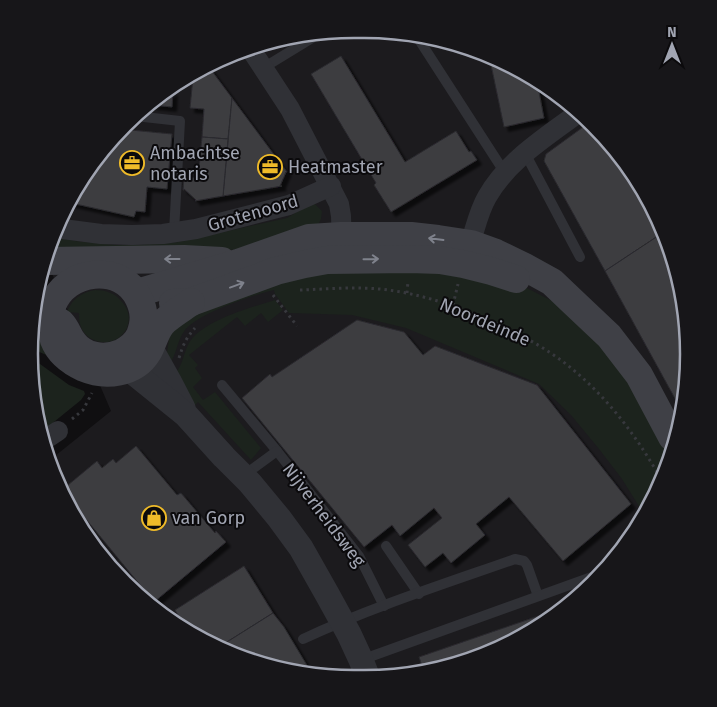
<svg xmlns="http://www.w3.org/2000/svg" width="717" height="707" font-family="'Fira Sans',sans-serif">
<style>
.built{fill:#1c1b1e}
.green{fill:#1c231d}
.building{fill:#3c3c41;stroke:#2a292d;filter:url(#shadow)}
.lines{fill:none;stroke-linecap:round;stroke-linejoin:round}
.path{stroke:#37383d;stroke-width:3;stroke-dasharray:2.5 4;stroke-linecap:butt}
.service{stroke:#303136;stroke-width:10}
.minor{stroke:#303136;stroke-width:20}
.tertiary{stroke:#303136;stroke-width:25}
.secondary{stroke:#3f4046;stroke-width:28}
.oneway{stroke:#7f828c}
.labels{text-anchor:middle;stroke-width:4;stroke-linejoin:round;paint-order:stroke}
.poi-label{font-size:18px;fill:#a1a5b2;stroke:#0b0a0c;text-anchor:start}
.street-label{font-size:18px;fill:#a1a5b2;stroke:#0b0a0c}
.rim{fill:none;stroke:#a1a5b2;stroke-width:2.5}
</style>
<defs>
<filter id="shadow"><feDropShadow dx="4.5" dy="4.5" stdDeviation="1" flood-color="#0009"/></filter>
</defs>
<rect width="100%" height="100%" fill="#100f11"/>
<path class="built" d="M290 35H427L488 53 593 124 663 229 688 353 664 478 593 583 488 653 427 672 363 678 290 672 229 654 124 583 54 478 50 460 111 411 47 262 53 229 124 124 229 54Z"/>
<g class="green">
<path d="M315 204 322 211 321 219 318 225 239 249 200 253 48 255 52 236 75 241 116 245 149 244 178 242 287 218 308 205Z"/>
<path d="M370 264 521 285 552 301 585 326 627 376 669 452 664 478 642 511 622 479 599 449 571 415 539 384 406 328 352 315 289 313 275 294 274 290C253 295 199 313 185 330 177 340 177 354 169 365L167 353 169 339 173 331 185 318 272 284Z"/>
<path d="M95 290C106 290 115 293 122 302 141 323 117 352 92 339 86 336 82 331 80 324 79 321 79 317 79 313L67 312C72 299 82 292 95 290Z"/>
<path d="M275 300 283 310 268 322 261 313 245 326 237 317 189 355 198 365 195 368 202 378 193 387 203 400 215 392 261 448 251 460 198 402 193 407 177 371C184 362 184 349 191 340 206 320 252 307 275 300Z"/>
<path d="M33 331 40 336 51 357 30 348Z"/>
<path d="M30 359 40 364 69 385 84 391 85 394 81 400 44 430Z"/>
</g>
<g class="building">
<path d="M341 56 405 162 456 131 469 152 471 151 477 160 391 212 374 185 376 183 311 74Z"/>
<path d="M495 59 538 87 544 118 504 127 490 60Z"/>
<path d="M209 67 232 98 228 139 202 137 204 109 190 108 193 77Z"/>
<path d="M173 91 172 107 152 105Z"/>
<path d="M232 98 287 172H286L280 186H282L223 196Z"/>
<path d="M590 122 593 124 663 229 664 232 605 271 544 161 546 154Z"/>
<path d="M120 129 172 134 167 189 147 187 145 212 136 211 134 217 71 203Z"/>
<path d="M202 137 228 139 223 196 195 201 196 200 184 189V190H183L184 177 198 178Z"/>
<path d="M664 232 688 353 678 404 605 271Z"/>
<path d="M357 320 404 332 423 355 435 346 537 385 631 504 563 561 509 497 476 524 485 535 451 563 443 553 425 567 408 545 442 518 434 508 400 536 392 525 364 547 242 398 270 374 272 377Z"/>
<path d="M136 446 177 495 181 493 215 533 216 531 226 542 154 602 62 490 97 461 102 468 113 459 116 463Z"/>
<path d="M244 566 273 613 219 647 182 622 175 610Z"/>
<path d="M550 612 488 653 424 672 419 657Z"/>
<path d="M273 613 284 627 308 667 302 671 303 673 290 672 229 654 219 647Z"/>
</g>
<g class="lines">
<g class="path">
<path d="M300 290C329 289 359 286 388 290 419 294 450 304 479 316 511 329 544 346 571 368 609 399 638 438 662 481"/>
<path d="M407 293 408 281"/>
<path d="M273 295 297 326"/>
<path d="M453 305 458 284"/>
<path d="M29 353 37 357"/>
<path d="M179 358C183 345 186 338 195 328"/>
<path d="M72 419 83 410 92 393"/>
</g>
<g class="service">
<path d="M416 35 505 173"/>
<path d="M263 68 317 35"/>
<path d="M135 116 180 121 174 232"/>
<path d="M525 153 580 257"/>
<path d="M222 385 277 451 359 556 384 606"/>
<path d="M243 476 277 451"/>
<path d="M386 546 419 594"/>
<path d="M303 639C372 607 444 584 515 559L524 561 527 565 538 596"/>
<path d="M361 660 600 574"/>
</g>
<g class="minor">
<path d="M248 48 252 51 290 109 339 204 341 216 342 248"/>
<path d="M55 228 101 234 132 235 163 234 196 229 289 205 331 186"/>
<path d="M466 255C474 236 477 214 487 197 508 160 545 138 578 113"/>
<path d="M46 439 58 431"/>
</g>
<g class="tertiary">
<path d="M150 347 169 381 183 408"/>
<path d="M129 369 186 415 224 457 250 483 279 518 301 548 327 594 349 634 361 660 368 678"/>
</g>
<g class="secondary">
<path d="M47 261 184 259 222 261"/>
<path d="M136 292 144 291 238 263 309 238 341 236H411L438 239 471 244 496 253 523 266 552 282 573 302 609 336 639 375 672 437"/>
<path d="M173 303 191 302 276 271 305 264 327 260 410 259 440 260 463 264 491 271 516 279"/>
<path d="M37 313C45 315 54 317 61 323 67 329 68 336 73 342 84 357 104 360 121 353 129 349 136 344 140 335 145 322 145 312 139 299 122 262 65 269 52 306 48 317 51 329 54 340 59 353 71 362 84 368 105 377 135 374 148 352 153 343 155 333 161 325 166 318 183 308 191 302"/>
</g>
</g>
<defs><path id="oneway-shaft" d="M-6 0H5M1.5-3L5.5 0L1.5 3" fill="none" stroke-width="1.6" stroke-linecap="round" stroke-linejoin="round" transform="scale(1.25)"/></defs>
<g class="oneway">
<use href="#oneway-shaft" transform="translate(436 239) rotate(-173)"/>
<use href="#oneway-shaft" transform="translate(172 259) rotate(180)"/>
<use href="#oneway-shaft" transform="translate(371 259) rotate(-1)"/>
<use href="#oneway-shaft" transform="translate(237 285) rotate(-20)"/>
</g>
<defs>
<symbol id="office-ring" viewBox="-11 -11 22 22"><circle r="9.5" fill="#0b0a0c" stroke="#efbb29" stroke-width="1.5"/><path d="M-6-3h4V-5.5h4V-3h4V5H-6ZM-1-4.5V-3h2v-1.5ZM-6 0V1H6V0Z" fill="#efbb29"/></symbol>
<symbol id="shop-ring" viewBox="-11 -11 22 22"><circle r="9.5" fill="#0b0a0c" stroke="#efbb29" stroke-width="1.5"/><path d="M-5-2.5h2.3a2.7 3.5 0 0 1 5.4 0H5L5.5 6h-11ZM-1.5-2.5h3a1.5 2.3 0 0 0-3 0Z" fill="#efbb29"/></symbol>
</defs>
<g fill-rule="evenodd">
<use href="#office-ring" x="118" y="149" width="28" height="28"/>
<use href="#office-ring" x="256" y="153" width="28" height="28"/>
<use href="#shop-ring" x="140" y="504" width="28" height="28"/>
</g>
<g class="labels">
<g class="poi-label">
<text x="150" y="159">Ambachtse<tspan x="150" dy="21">notaris</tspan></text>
<text x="288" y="173">Heatmaster</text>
<text x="172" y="524">van Gorp</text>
</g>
<g class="street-label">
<text transform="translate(253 213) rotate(-16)" y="6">Grotenoord</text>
<text transform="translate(485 322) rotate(23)" y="6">Noordeinde</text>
<text transform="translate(324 515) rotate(53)" y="6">Nijverheidsweg</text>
</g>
</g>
<path d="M0 0H717V707H0ZM354 38H364A316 316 0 0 1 680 354V354A316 316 0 0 1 364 670H354A316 316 0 0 1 38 354V354A316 316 0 0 1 354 38Z" fill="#171619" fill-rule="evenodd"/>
<path class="rim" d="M354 38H364A316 316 0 0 1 680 354V354A316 316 0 0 1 364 670H354A316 316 0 0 1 38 354V354A316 316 0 0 1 354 38Z"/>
<g transform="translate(672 45)" stroke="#0b0a0c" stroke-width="4" paint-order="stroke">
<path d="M0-4L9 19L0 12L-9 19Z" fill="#a1a5b2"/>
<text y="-8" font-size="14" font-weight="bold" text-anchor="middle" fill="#a1a5b2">N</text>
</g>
</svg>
